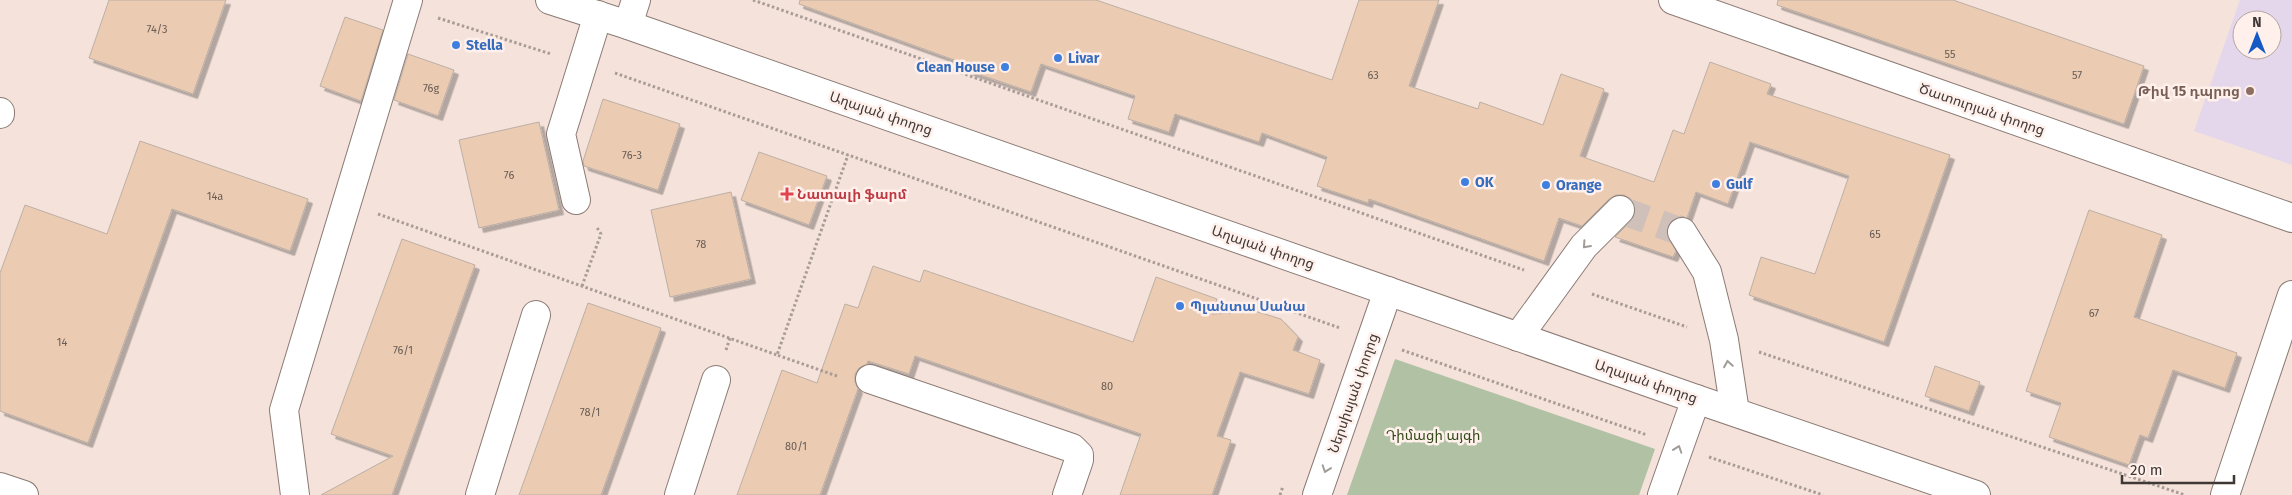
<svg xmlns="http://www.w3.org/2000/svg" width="2292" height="495" font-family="'Fira Sans','Noto Sans Armenian',sans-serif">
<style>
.education{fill:#e4d7eb;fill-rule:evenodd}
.green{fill:#b1c1a4}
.building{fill:#ebcbb2;stroke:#bdafa4;filter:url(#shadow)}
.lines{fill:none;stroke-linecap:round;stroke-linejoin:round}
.minor-tunnel{stroke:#d0c0ba;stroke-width:28;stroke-dasharray:28 14;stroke-linecap:butt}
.minor-casing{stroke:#8b7b74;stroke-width:30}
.major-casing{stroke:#8b7b74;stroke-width:30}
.path{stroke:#a99c96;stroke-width:3;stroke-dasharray:2.5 2.5;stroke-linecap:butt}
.minor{stroke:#fff;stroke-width:28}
.major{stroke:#fff;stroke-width:28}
.oneway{stroke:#9f9c9a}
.shop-dot{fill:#3f7fe0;stroke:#fff0eb;stroke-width:2}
.education-dot{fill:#8d6e63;stroke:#fff0eb;stroke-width:2}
.health-dot{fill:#e0444e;stroke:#fff0eb;stroke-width:2}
.labels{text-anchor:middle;stroke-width:5;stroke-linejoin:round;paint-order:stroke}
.number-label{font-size:11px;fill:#6a5d54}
.shop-label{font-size:14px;font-weight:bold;fill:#366cbe;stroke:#fff0eb;text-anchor:start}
.education-label{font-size:14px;font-weight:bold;fill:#785e54;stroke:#fff0eb;text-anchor:end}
.street-label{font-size:14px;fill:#3f3835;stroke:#fff0eb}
.health-label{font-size:14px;font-weight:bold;fill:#be3a42;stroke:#fff0eb;text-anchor:start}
.park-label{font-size:14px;fill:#344c1b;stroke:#fff0eb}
</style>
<defs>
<filter id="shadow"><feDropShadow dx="4.5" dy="4.5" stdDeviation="0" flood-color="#0004"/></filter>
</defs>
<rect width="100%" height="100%" fill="#f4e2db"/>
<path class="education" d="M2240 0H2292V165L2194 131ZM2242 20H2272V50H2242Z"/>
<path class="green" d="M1395 359 1655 449 1639 495H1347Z"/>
<g class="building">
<path d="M109 0H226L193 94 89 58Z"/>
<path d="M800 0H1096L1332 80 1359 0H1439L1409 86 1478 109 1480 102 1543 125 1561 74 1604 89 1580 156 1654 182 1673 130 1684 134 1710 62 1771 84 1767 94 1950 155 1884 342 1749 295 1761 257 1815 274 1849 176 1750 142 1728 204 1696 192 1687 218 1681 216 1674 219 1668 224 1666 233 1676 251 1673 257 1615 237 1631 221 1635 214V206L1631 199 1624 195H1616L1609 199 1582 226 1559 218 1544 261 1369 199 1368 203 1317 186 1327 157 1262 133 1259 142 1175 114 1169 132 1128 119 1135 96 1041 64 1031 92 969 71 971 66 799 4Z"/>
<path d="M1778 0H1953L2144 66 2124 124 1777 5Z"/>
<path d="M345 17 383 30 361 101 320 86Z"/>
<path d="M408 54 454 70 438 116 394 100Z"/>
<path d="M603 99 680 124 658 190 584 166 583 161Z"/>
<path d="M539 122 559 210 479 228 459 140Z"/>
<path d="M140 141 308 199 290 251 172 209 88 443 0 411V273L25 205 107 234Z"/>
<path d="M759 152 827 176 809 225 741 200Z"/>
<path d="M731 192 751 279 670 297 651 210Z"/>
<path d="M2089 210 2162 235 2134 317 2237 353 2225 388 2173 370 2148 438 2140 435 2129 465 2049 437 2061 403 2026 391Z"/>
<path d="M402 239 475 265 392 495H321L393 456 331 434Z"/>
<path d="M873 266 920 282 924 270 1133 342 1156 277 1217 299 1212 314 1258 312 1281 319 1298 337 1293 350 1320 360 1309 394 1240 372 1217 436 1231 440 1212 495H1120L1141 434 915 356 909 374 868 361 867 364 859 368 855 374V382L858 389 820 495H737L782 370 817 383 845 304 858 308Z"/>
<path d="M588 303 661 328 601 495H519Z"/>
<path d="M1935 366 1980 382 1969 411 1925 396Z"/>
</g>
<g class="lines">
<path class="minor-tunnel" d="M1620 210 1682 232"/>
<defs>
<g id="minor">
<path d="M1673 0 2292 218"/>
<path d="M628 25 636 0"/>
<path d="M0 112V114"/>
<path d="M576 200 561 134 598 15"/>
<path d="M1682 232 1707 272 1724 340 1735 412"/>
<path d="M1518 337 1584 246 1620 210"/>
<path d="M870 379 1072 448 1079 455V460L1067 495"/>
<path d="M0 487 24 495"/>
<path d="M295 495 284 410 408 0"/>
<path d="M480 495 536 315"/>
<path d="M679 495 716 380"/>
<path d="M2225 495 2292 295"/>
</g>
<g id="major">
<path d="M550 0 628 25 1696 399 1976 495"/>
<path d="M1317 495 1388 291"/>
<path d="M1662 495 1696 399"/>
</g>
</defs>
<use href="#minor" class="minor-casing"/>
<use href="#major" class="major-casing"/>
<g class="path">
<path d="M753 0 1524 270"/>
<path d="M438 18 551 54"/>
<path d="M615 73 1340 328"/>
<path d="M378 214 777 355"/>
<path d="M582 286 601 234 596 226"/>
<path d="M1592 294 1687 327"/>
<path d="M726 350 730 338"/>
<path d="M1402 350 1647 435"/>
<path d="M1759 352 2185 495"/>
<path d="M837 376 777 355 848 155"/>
<path d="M1709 457 1823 495"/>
<path d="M1280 495 1283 486"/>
</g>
<use href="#minor" class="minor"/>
<use href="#major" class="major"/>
</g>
<defs><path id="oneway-chevron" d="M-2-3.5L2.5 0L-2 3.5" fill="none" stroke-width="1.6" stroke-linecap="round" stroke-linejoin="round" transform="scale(1.25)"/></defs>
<g class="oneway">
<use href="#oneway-chevron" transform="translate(1586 245) rotate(132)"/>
<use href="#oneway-chevron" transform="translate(1728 364) rotate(-99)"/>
<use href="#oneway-chevron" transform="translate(1678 449) rotate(-71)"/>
<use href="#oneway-chevron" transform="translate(1326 469) rotate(109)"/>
</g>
<g class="shop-dot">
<circle cx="456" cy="45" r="5"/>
<circle cx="1058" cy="58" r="5"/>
<circle cx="1005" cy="67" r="5"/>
<circle cx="1465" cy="182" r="5"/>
<circle cx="1716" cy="184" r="5"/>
<circle cx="1546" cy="185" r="5"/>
<circle cx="1180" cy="306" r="5"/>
</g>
<circle class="education-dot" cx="2250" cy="91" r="5"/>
<path class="health-dot" d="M784.5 186.5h5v5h5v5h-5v5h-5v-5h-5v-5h5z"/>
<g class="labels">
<g class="number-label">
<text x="157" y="33">74/3</text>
<text x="1950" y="58">55</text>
<text x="1373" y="79">63</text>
<text x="2077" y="79">57</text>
<text x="431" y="92">76g</text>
<text x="632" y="159">76-3</text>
<text x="509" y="179">76</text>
<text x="215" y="200">14a</text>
<text x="1875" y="238">65</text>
<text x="701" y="248">78</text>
<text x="2094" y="317">67</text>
<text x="62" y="346">14</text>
<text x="403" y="354">76/1</text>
<text x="1107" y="390">80</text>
<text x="590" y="416">78/1</text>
<text x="796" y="450">80/1</text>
</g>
<g class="shop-label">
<text x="466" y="50">Stella</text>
<text x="1068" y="63">Livar</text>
<text x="995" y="72" text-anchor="end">Clean House</text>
<text x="1475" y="187">OK</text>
<text x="1726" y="189">Gulf</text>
<text x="1556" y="190">Orange</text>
<text x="1190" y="311">Պլանտա Սանա</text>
</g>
<g class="education-label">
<text x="2240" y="96">Թիվ 15 դպրոց</text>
</g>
<g class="street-label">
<text transform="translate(1982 109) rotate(19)" y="5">Ծատուրյան փողոց</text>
<text transform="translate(881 113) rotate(19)" y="5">Աղայան փողոց</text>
<text transform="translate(1263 247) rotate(19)" y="5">Աղայան փողոց</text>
<text transform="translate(1646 381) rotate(19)" y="5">Աղայան փողոց</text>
<text transform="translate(1353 393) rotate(-71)" y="5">Ներսիսյան փողոց</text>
</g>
<g class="health-label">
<text x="797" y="199">Նատալի ֆարմ</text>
</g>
<g class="park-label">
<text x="1433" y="440">Դիմացի այգի</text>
</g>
</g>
<g transform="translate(2257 35)"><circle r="24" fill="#fff0eb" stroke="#b2a6a2"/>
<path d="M0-4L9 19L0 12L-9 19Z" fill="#1659c4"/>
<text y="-8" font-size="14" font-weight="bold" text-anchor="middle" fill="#3f3835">N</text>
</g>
<path d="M2122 475v8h112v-8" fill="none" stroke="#3f3835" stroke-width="2.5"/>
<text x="2130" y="475" font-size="15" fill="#3f3835" stroke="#fff0eb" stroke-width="4" paint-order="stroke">20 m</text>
</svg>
